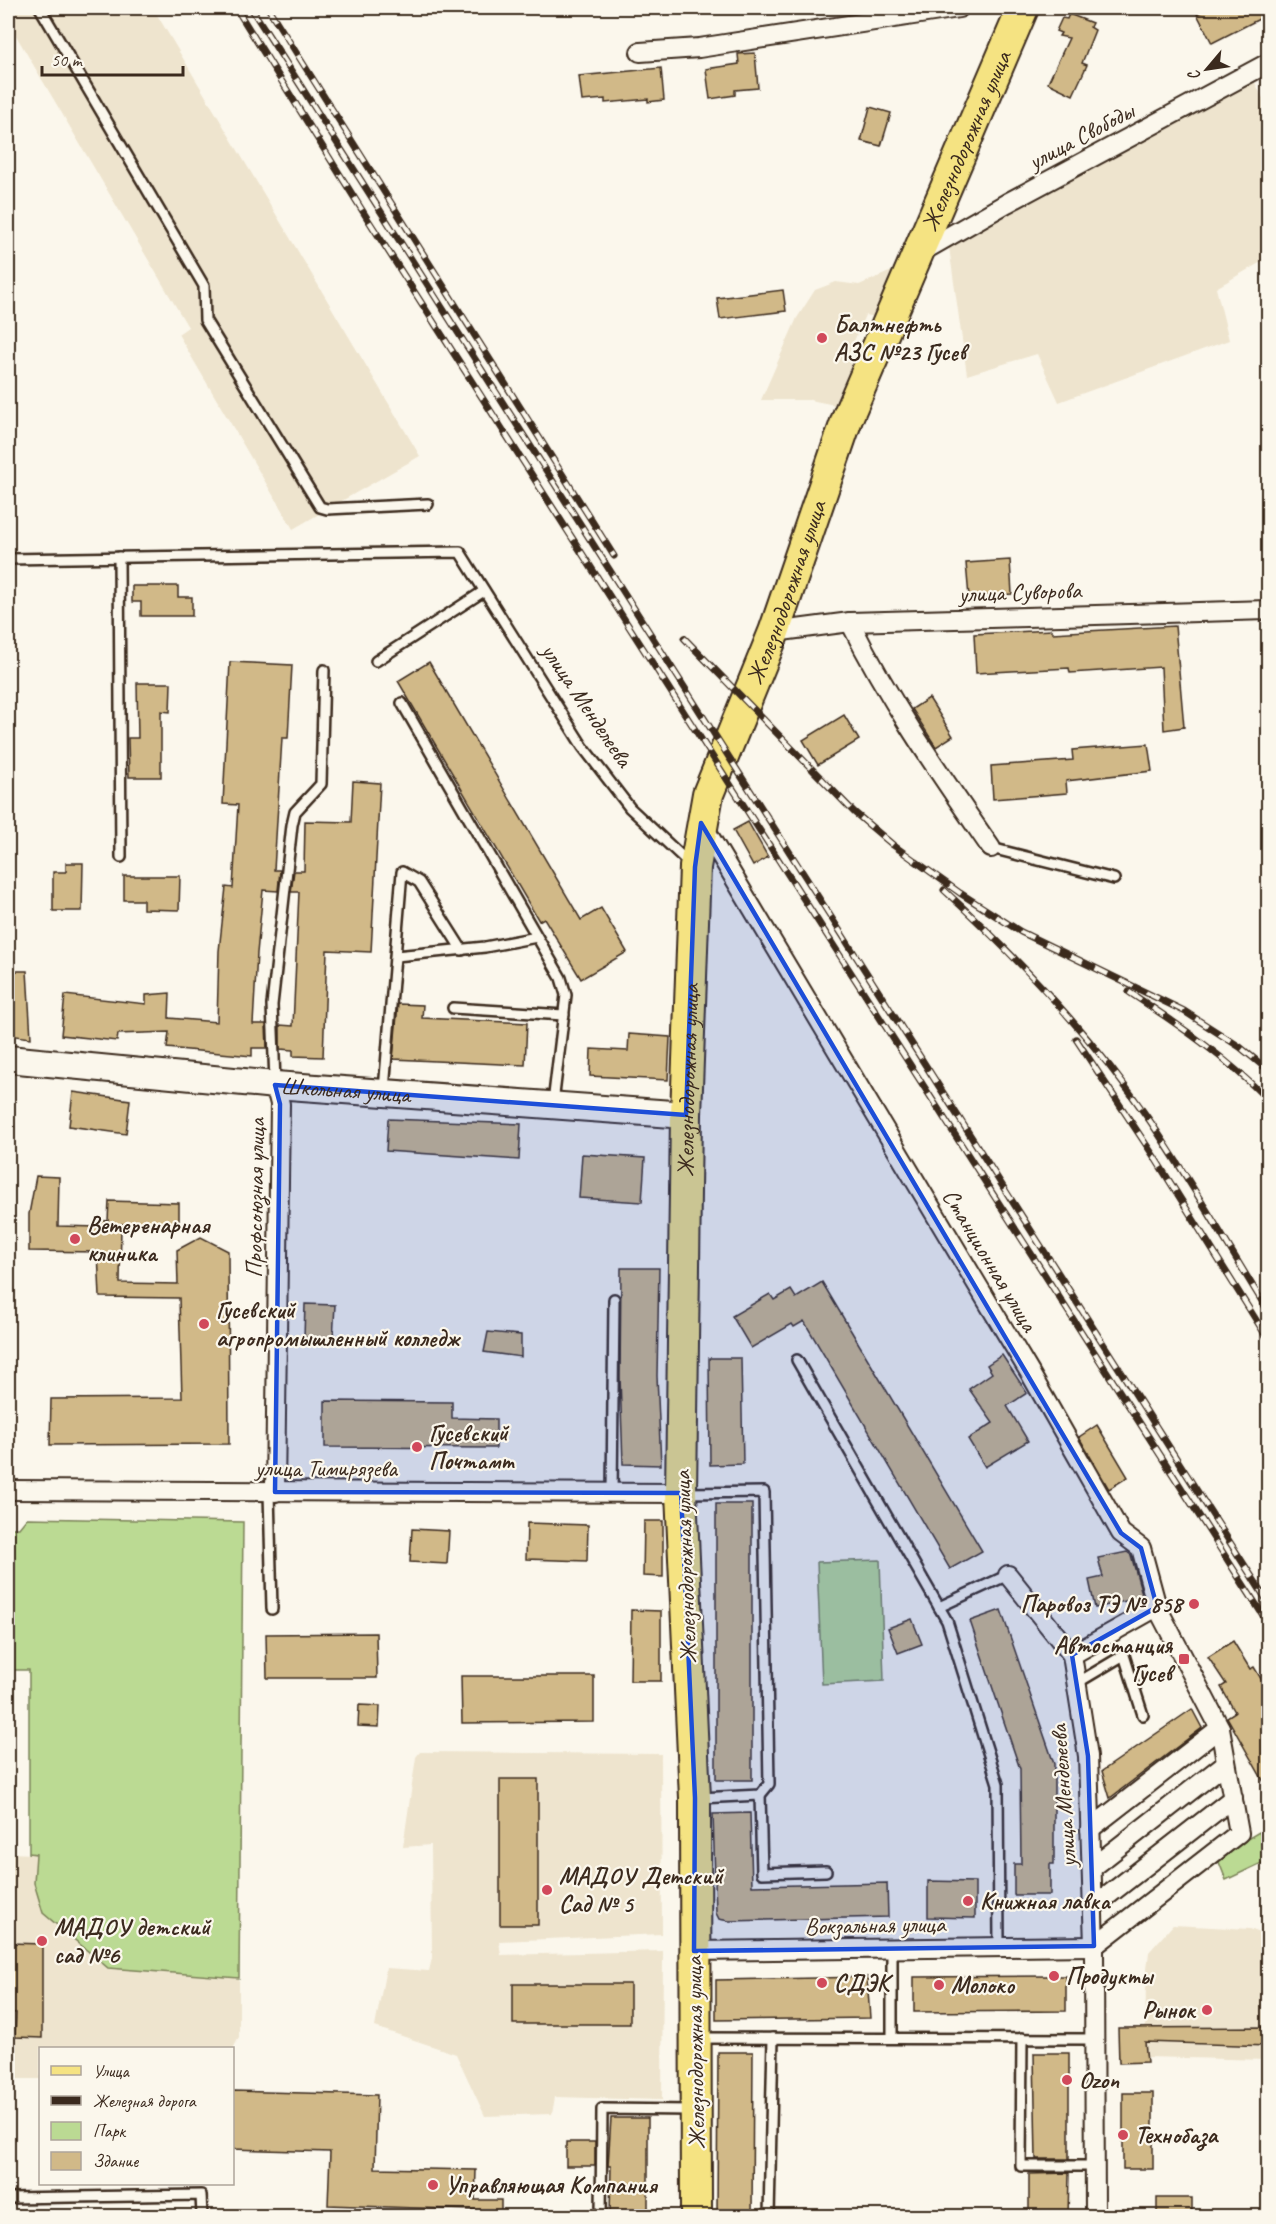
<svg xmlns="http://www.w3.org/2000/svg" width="1276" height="2224" font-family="Caveat,sans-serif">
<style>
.built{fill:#eee4ce}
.green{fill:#bbda93;stroke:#7b8258;stroke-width:1.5}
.building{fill:#d1b988;stroke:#3b2a1e;stroke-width:1.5}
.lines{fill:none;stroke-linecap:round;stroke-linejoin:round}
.lane-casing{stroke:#3b2a1e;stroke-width:14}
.street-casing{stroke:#3b2a1e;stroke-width:22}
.secondary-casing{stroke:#3b2a1e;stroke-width:30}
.primary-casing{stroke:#3b2a1e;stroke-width:34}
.lane{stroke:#fbf7ec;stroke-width:9}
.street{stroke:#fbf7ec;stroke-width:18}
.secondary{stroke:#fbf7ec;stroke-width:26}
.primary{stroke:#f5e382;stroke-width:30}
.rail-casing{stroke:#3b2a1e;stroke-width:7}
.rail{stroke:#fbf7ec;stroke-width:4.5;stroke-dasharray:14;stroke-linecap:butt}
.marked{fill:#1d4ed8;fill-opacity:0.2;stroke:#1d4ed8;stroke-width:4.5;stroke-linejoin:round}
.poi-dot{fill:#d1495b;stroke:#fbf7ec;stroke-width:2}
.labels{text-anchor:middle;stroke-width:4.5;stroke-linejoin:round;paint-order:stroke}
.street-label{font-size:24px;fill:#3b2a1e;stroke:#fbf7ec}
.poi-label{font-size:24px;font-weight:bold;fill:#3b2a1e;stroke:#fbf7ec;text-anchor:start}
</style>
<rect width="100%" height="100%" fill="#fbf7ec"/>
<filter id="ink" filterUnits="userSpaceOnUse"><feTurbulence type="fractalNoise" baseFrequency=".0167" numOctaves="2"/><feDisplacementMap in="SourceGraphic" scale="12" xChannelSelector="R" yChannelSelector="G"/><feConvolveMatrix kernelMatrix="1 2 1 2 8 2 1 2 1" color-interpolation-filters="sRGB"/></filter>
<g filter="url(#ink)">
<g class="built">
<path d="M8 8H153L420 456 293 529 178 334 188 327 8 22Z"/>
<path d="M1250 73 1268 108V258L1216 288 1229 340 1059 402 1037 354 967 375 948 240Z"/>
<path d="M901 267 876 317 865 315 847 358 857 362 840 406 810 400H761L797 318 815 290 836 282 859 285Z"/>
<path d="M420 1752 661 1754 662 1934 499 1941 501 1955 663 1951 662 2100 555 2097 552 2114 485 2116 456 2054 375 2027 386 1968 429 1971 432 1958 431 1845 403 1847 416 1757Z"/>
<path d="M8 1853 36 1854 34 1883 108 1968 239 1978V2037L233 2049 40 2048V2079H8Z"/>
<path d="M1173 1925 1250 1929 1268 1936V2060L1145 2057 1146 1978 1149 1952Z"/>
</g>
<g class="green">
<path d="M27 1518 243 1522 239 1978 108 1968 43 1913 34 1883 36 1854 29 1853V1670H8V1528H19Z"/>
<path d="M880 1560 884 1681 822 1684 817 1562Z"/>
<path d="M1259 1832 1268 1848V1860L1226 1880 1217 1857Z"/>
</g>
<g class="building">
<path d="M1210 8H1269V14L1212 43 1197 14Z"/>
<path d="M1069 14 1092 23 1090 27 1095 30 1082 63 1087 65 1073 95 1048 83 1069 38 1059 36 1061 33 1056 31 1062 18 1067 19Z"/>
<path d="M755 53 758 88 735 90V95L710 99 706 69 739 64 738 54Z"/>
<path d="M661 68 664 100 648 102V99L605 103V99L582 101 579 76Z"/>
<path d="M870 107 891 113 881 146 861 141Z"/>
<path d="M783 290 786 311 720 319 717 298Z"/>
<path d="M1010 560 1012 594 969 597 966 563Z"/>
<path d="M132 586H178V597H192V616H141V602H132Z"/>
<path d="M1175 626 1184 727 1164 730 1161 667 1070 673 1069 668 976 673 974 634 1052 630V633Z"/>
<path d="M230 662 292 665 288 738H282L274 870H280L278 891 263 890 257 953 253 1024H266L267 1048H252V1056L167 1048 169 1032 118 1034 117 1041 61 1035 65 995 146 1004V995L170 993 169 1018 217 1022 219 951 226 887 233 888 238 805 223 804Z"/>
<path d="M429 662 581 920 601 908 627 952 581 979 544 918 539 921 398 681Z"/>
<path d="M137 683H171L170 712 161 711V777H129L128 738H138Z"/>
<path d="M929 698 953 736 936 747 912 709Z"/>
<path d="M844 715 859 740 818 765 803 740Z"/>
<path d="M1148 744 1152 771 1066 781 1067 793 993 799 991 766 1073 760 1072 750Z"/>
<path d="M353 781 380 783 371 952 327 950 323 1057 293 1056V1050L280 1049V1025L293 1026 299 892H291L294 871H304L305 821 351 822Z"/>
<path d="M748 822 768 857 753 866 733 830Z"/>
<path d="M66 863H83L82 911H53V872H66Z"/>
<path d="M124 876H180L179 910 143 909V900H124Z"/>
<path d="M8 971H27L31 1038 8 1035Z"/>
<path d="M398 1004 423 1005 422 1018 527 1023 525 1065 393 1059Z"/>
<path d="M629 1034 670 1037 668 1080 590 1076 591 1049 628 1051Z"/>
<path d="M73 1092 130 1100 126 1134 69 1126Z"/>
<path d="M388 1119 521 1124 519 1160 386 1151Z"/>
<path d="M582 1154 645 1158 642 1202 579 1198Z"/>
<path d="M36 1176 59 1177 58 1226 99 1227V1220L108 1221 109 1201 179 1203V1226L121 1224 120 1283 178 1284 177 1250 201 1237 228 1251 229 1444 50 1445 51 1399 182 1398 179 1298 100 1297 98 1252 29 1251V1214Z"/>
<path d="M621 1268H659L657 1376 661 1465 623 1464 620 1377Z"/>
<path d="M822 1282 982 1551 950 1569 804 1321 794 1327 792 1324 751 1348 732 1316 770 1294 774 1300 791 1290 796 1298Z"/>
<path d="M305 1304 335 1305 333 1339 304 1338Z"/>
<path d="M488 1332 521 1335V1357L484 1352Z"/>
<path d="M1002 1355 1027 1393 1007 1406 1028 1441 985 1467 968 1439 993 1423 969 1389 992 1373 987 1365Z"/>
<path d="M709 1358H741L743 1464 710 1465Z"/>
<path d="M325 1401 452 1402V1418L496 1419V1448L325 1447Z"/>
<path d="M1097 1425 1128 1477 1109 1489 1079 1437Z"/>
<rect x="716" y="1504" width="36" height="276"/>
<path d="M644 1521H663V1577L643 1576Z"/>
<path d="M527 1523 588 1525 587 1561 526 1559Z"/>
<path d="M412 1529 449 1531 447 1564 410 1562Z"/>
<path d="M1127 1552 1131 1555 1143 1597 1095 1608 1089 1580 1103 1577 1098 1558Z"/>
<path d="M631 1610 661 1611V1681H630Z"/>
<path d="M1001 1610 1054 1764V1864H1050V1895H1014V1864H1021L1020 1769 970 1621Z"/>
<path d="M912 1619 922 1644 898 1653 888 1628Z"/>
<path d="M376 1633 377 1678H267L266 1634Z"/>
<path d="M1233 1641 1250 1669 1254 1667 1269 1692V1791L1227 1717 1235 1712 1221 1687 1226 1684 1208 1657Z"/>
<path d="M461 1676H594V1722L462 1723Z"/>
<path d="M359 1705 380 1706 379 1727 358 1726Z"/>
<path d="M1192 1709 1202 1728 1110 1798 1102 1771Z"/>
<rect x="500" y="1779" width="38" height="146"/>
<path d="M750 1813 752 1886 887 1883 888 1917 729 1921 719 1919 716 1913 713 1814Z"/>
<path d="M928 1881 975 1882V1918L928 1917Z"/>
<path d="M9 1943 42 1944V2038L15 2037 16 2013 8 2012Z"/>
<path d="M1054 1976H1066V2011L914 2012V1977Z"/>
<path d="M867 1977 870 2018 716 2020V1980Z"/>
<rect x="513" y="1984" width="117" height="40"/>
<path d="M1269 2027V2046L1145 2042 1147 2062 1119 2063 1118 2028Z"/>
<path d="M718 2052H753L752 2217H717Z"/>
<path d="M1034 2053H1069V2159H1036Z"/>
<path d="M232 2091 377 2095 375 2168 476 2170 475 2200H501V2217H475V2210L328 2205 330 2152 232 2149Z"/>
<rect x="1123" y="2093" width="30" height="76"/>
<path d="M611 2118H648V2217H610L611 2166H608Z"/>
<rect x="566" y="2142" width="29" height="24"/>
<path d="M1069 2173 1068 2217H1029V2174Z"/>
<rect x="1157" y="2198" width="35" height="19"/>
</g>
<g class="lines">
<defs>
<g id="lane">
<path d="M40 8 204 286 205 320 320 507 327 509 428 504"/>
<path d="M119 557 121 857"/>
<path d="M8 559 460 552 583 747 630 808 690 864"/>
<path d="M376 661 484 591"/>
<path d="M402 703 561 978 566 995 553 1103"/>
<path d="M991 848 1114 879"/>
<path d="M396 956 485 947 537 937"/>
<path d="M453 1008 564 1015"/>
<path d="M275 1082 272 1005 292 825 295 812 321 784 324 670"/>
<path d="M384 1090 402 872 419 882 462 950"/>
<path d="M797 1360 947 1621 998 1784 999 1947"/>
<path d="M269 1492 272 1609"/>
<path d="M612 1493 614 1299"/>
<path d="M686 1493 764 1492 769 1784 760 1795 700 1798"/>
<path d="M939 1607 1008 1575"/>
<path d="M1077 1683 1124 1655 1143 1715"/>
<path d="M760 1795 762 1873 826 1871"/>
<path d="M892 1948V2038"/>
<path d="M699 2038 1094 2039"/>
<path d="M1022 2038 1021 2166H1095"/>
<path d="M8 2198 201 2195 202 2216"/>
<path d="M601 2216 602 2109 690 2110"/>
<path d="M769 2216 773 2038"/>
</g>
<g id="street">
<path d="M640 52 699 48 959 8"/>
<path d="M918 254 1007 203 1268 63"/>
<path d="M850 622C890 703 940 774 991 848"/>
<path d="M774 632 850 622 1268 610"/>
<path d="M702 824 1030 1373 1121 1533 1141 1548 1157 1607 1220 1728 1239 1833 1094 1946"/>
<path d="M275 1085 280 1104 275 1492"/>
<path d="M8 1490 681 1493"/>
<path d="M1008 1575 1072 1655 1088 1756 1094 1946 1095 2216"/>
<path d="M1072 1655 1157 1607"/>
<path d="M1090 1829 1220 1728"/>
<path d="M1092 1868 1226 1763"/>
<path d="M1093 1907 1233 1798"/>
<path d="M694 1951 1094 1946"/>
</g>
<g id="secondary">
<path id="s1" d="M8 1059 275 1085 686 1115"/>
</g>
<g id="primary">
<path id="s2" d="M696 2216 695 1798 681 1493 686 1115 695 867 708 794 774 632 848 416 1023 8"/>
</g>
</defs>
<use href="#lane" class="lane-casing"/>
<use href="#street" class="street-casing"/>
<use href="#secondary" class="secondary-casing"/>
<use href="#primary" class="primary-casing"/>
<use href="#lane" class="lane"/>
<use href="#street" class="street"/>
<use href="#secondary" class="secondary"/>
<use href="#primary" class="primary"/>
<defs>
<g id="rail">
<path d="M236 8 367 218 1268 1623"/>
<path d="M251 8 1268 1602"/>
<path d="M268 8 614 556"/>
<path d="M684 638 854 812 893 845 960 893 1021 932 1184 1011 1240 1047 1268 1070"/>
<path d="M944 890C1017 957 1094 1039 1150 1121 1192 1183 1229 1248 1268 1311"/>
<path d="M1129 992C1179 1025 1226 1057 1268 1100"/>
<path d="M1076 1039 1155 1158 1268 1339"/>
</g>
</defs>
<use href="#rail" class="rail-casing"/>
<use href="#rail" class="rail"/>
</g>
</g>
<path class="marked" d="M701 823 1121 1533 1141 1548 1157 1607 1072 1655 1088 1756 1094 1946 694 1951 695 1798 681 1493 275 1492 280 1104 275 1085 686 1115 695 867Z"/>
<g class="poi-dot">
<circle cx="822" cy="338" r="6"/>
<circle cx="75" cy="1239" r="6"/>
<circle cx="204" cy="1324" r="6"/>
<circle cx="417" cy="1447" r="6"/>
<circle cx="1194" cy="1604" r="6"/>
<rect x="1178" y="1653" width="12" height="12" rx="3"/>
<circle cx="547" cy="1890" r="6"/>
<circle cx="968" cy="1901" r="6"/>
<circle cx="42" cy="1941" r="6"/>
<circle cx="1054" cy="1976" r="6"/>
<circle cx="822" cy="1983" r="6"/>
<circle cx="939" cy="1985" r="6"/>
<circle cx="1207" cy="2010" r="6"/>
<circle cx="1067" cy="2080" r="6"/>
<circle cx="1123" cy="2135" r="6"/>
<circle cx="433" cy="2185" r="6"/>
</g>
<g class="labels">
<g class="street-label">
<text transform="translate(1081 136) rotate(-28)" y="8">улица Свободы</text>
<text dy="8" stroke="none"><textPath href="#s2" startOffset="2126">Железнодорожная улица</textPath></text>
<text transform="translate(1020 592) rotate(-2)" y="8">улица Суворова</text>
<text dy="8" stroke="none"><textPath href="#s2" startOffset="1640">Железнодорожная улица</textPath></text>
<text transform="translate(587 705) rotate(56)" y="8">улица Менделеева</text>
<text dy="8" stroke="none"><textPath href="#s2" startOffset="1136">Железнодорожная улица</textPath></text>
<text dy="8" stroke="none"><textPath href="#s1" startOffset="339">Школьная улица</textPath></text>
<text transform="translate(255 1198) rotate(-89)" y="8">Профсоюзная улица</text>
<text transform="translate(990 1260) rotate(59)" y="8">Станционная улица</text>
<text x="326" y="1476">улица Тимирязева</text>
<text transform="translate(685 1567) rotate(-92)" y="8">Железнодорожная улица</text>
<text transform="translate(1063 1796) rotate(-94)" y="8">улица Менделеева</text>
<text transform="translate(875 1925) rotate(-1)" y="8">Вокзальная улица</text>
<text transform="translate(695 2053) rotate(-91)" y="8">Железнодорожная улица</text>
</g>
<g class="poi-label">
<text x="834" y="332">Балтнефть<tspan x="834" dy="28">АЗС №23 Гусев</tspan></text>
<text x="87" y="1233">Ветеренарная<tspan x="87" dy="28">клиника</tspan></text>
<text x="216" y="1318">Гусевский<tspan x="216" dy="28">агропромышленный колледж</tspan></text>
<text x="429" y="1441">Гусевский<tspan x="429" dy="28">Почтамт</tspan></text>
<text x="1182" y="1612" text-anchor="end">Паровоз ТЭ № 858</text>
<text x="1172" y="1653" text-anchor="end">Автостанция<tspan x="1172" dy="28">Гусев</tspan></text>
<text x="559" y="1884">МАДОУ Детский<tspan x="559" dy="28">Сад № 5</tspan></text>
<text x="980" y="1909">Книжная лавка</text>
<text x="54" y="1935">МАДОУ детский<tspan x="54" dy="28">сад №6</tspan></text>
<text x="1066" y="1984">Продукты</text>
<text x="834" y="1991">СДЭК</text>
<text x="951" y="1993">Молоко</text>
<text x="1195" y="2018" text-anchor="end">Рынок</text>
<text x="1079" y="2088">Ozon</text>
<text x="1135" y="2143">Технобаза</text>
<text x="445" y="2193">Управляющая Компания</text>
</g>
</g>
<rect width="1276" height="2224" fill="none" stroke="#fbf7ec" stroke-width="30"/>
<rect x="15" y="15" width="1246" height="2194" fill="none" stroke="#3b2a1e" stroke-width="2" filter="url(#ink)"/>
<rect x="39" y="2047" width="195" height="138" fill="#fbf7ec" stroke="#aea59a" stroke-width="1.5"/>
<rect x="51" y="2066" width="30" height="9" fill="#f5e382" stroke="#aea59a" stroke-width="1.5"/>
<text x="93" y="2077" font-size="18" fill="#3b2a1e">Улица</text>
<rect x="51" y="2096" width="30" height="9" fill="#3b2a1e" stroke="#aea59a" stroke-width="1.5"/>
<text x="93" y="2107" font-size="18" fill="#3b2a1e">Железная дорога</text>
<rect x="51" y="2122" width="30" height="18" fill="#bbda93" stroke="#aea59a" stroke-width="1.5"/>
<text x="93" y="2137" font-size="18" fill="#3b2a1e">Парк</text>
<rect x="51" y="2152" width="30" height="18" fill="#d1b988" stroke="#aea59a" stroke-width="1.5"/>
<text x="93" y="2167" font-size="18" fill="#3b2a1e">Здание</text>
<g transform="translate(1207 69) rotate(241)" stroke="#fbf7ec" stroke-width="4.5" paint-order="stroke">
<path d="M0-4.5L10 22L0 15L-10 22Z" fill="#3b2a1e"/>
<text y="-9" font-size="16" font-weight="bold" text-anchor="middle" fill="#3b2a1e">С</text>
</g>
<path d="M42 66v9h141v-9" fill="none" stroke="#3b2a1e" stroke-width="3"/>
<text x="51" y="66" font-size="18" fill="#3b2a1e" stroke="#fbf7ec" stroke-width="4.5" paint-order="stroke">50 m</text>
</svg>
